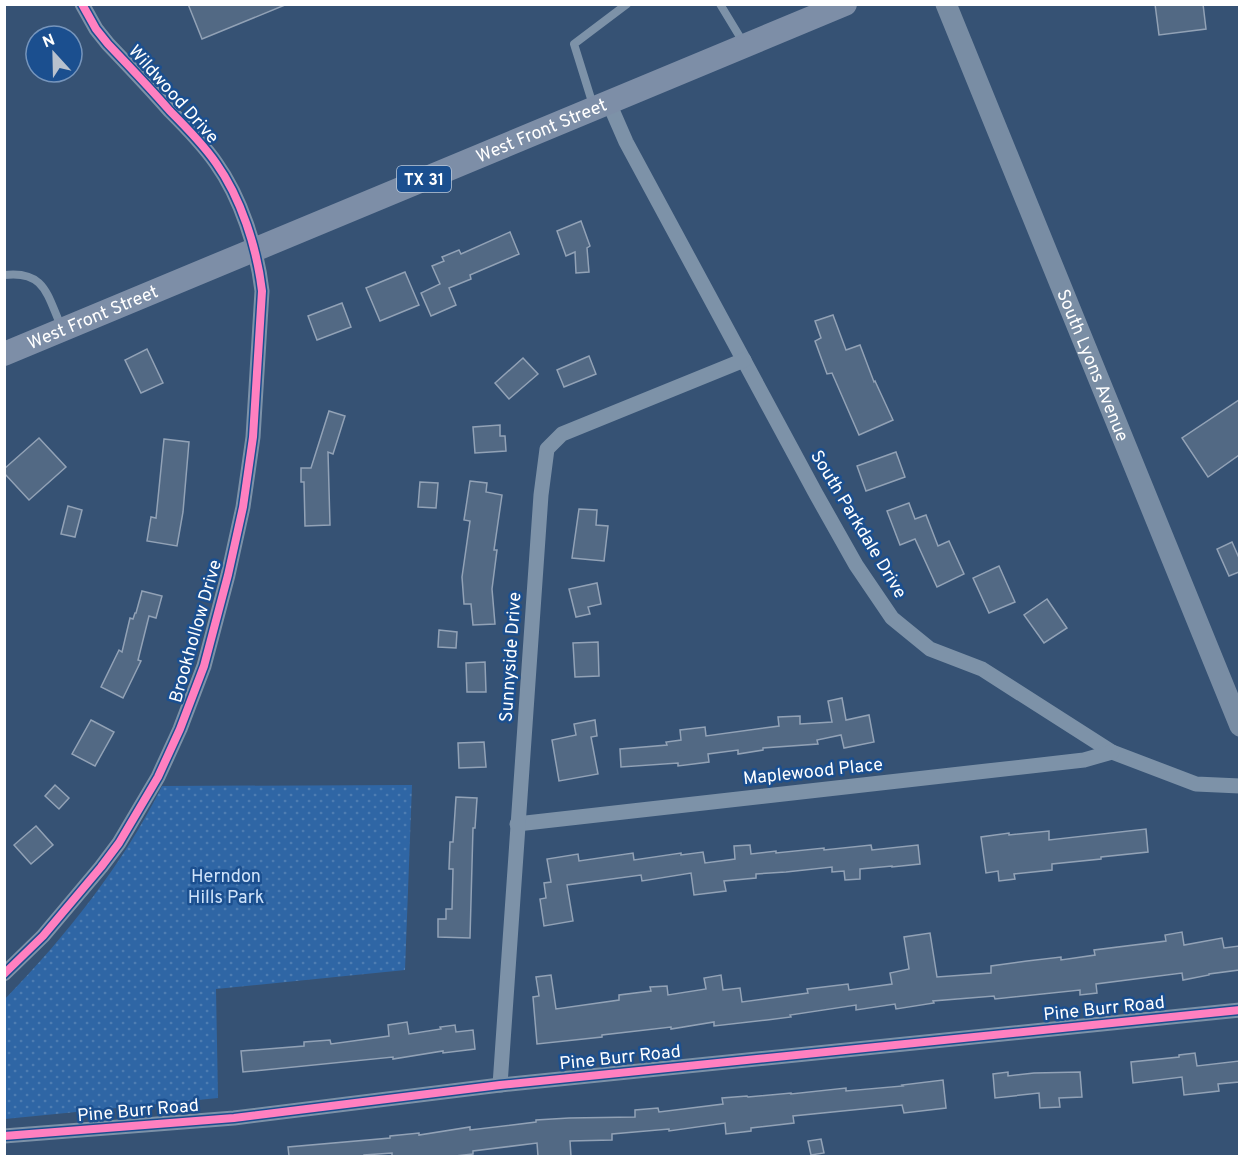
<svg xmlns="http://www.w3.org/2000/svg" width="1244" height="1161" font-family="Overpass,sans-serif">
<style>
.park{fill:url(#park-dots)}
.building{fill:#526984;stroke:#92a2b6;stroke-width:1.5}
.lines{fill:none;stroke-linecap:round;stroke-linejoin:round}
.lane{stroke:#7d92a8;stroke-width:8}
.street{stroke:#7d92a8;stroke-width:15}
.secondary{stroke:#798da4;stroke-width:21}
.primary{stroke:#7d8ea7;stroke-width:24}
.cycleway-casing{stroke:#1b4f8f;stroke-width:11}
.cycleway{stroke:#ff80c0;stroke-width:8}
.labels{text-anchor:middle;stroke-width:5;stroke-linejoin:round;paint-order:stroke}
.shield{fill:#1b4f8f;stroke:#bbcadd;stroke-width:1.5}
.shield-label{font-size:16px;font-weight:bold;fill:#fff}
.street-label{font-size:18px;fill:#fff;stroke:#1b4f8f}
.park-label{font-size:18px;fill:#cfe3fa;stroke:#1b4f8f}
</style>
<defs>
<pattern id="park-dots" width="8" height="8" patternUnits="userSpaceOnUse" patternTransform="scale(1.5)"><rect width="8" height="8" fill="#2f66a5"/><path d="M2 2h.1M6 6h.1" fill="none" stroke="#4e7db2" stroke-width="1.8" stroke-linecap="round"/></pattern>
</defs>
<rect width="100%" height="100%" fill="#365274"/>
<path class="park" d="M412 785 405 970 216 989 218 1098 5 1119V999C66 936 122 866 162 786Z"/>
<g class="building">
<path d="M188 4H285V5L202 39Z"/>
<path d="M1155 4H1203L1206 29 1159 35Z"/>
<path d="M581 221 590 246 587 248 589 272 576 273 575 252 566 256 557 231Z"/>
<path d="M510 232 519 254 470 275 471 279 449 288 456 305 431 316 421 293 440 284 432 266 444 261 442 257 459 250 461 254Z"/>
<path d="M405 272 419 305 380 321 366 288Z"/>
<path d="M342 303 351 327 317 340 308 316Z"/>
<path d="M833 315 846 350 860 345 874 382 875 381 893 420 859 435 832 373 827 374 815 341 821 338 815 321Z"/>
<path d="M147 349 163 383 141 393 125 360Z"/>
<path d="M589 356 596 374 564 387 557 370Z"/>
<path d="M523 358 538 374 509 399 495 383Z"/>
<path d="M1239 400V455L1208 477 1182 438Z"/>
<path d="M329 411 345 416 333 454 328 452 330 525 305 526 304 482H301V468H311Z"/>
<path d="M500 425V436H505L506 451 475 453 473 427Z"/>
<path d="M39 438 66 467 29 500 4 473V469Z"/>
<path d="M164 439 189 442 183 512 177 546 147 541 151 517 156 518Z"/>
<path d="M896 452 905 477 866 491 857 466Z"/>
<path d="M470 481 487 483 486 492 502 495 494 550H497L492 589 495 624 473 625 471 604H464L462 577 470 521 464 520Z"/>
<path d="M420 482 438 483 436 508 418 507Z"/>
<path d="M909 503 915 519 926 515 938 546 949 541 964 574 937 587 915 539 900 545 887 511Z"/>
<path d="M68 506 82 510 75 537 61 534Z"/>
<path d="M579 509 597 510 596 525 608 526 604 561 572 558Z"/>
<path d="M1232 542 1239 558V572L1229 576 1217 549Z"/>
<path d="M999 566 1015 602 989 613 973 578Z"/>
<path d="M597 583 601 604 588 607 590 614 576 617 569 589Z"/>
<path d="M142 591 162 596 156 618 149 616 138 660 141 661 123 698 101 687 119 650 122 652 130 618 133 619 135 613H136Z"/>
<path d="M1047 599 1067 628 1044 643 1024 615Z"/>
<path d="M439 630 457 632 456 648 438 647Z"/>
<path d="M598 642 599 676 575 677 573 643Z"/>
<path d="M485 662 486 692H467L466 663Z"/>
<path d="M842 698 846 720 869 715 874 742 844 748 841 735 817 740 818 744 763 748V750L738 754V750L708 754 709 762 678 766V763L621 767 620 749 667 745 666 742 681 740 680 730 705 727 706 736 779 726 778 717 800 716V724L832 722 828 701Z"/>
<path d="M91 720 114 732 95 766 72 754Z"/>
<path d="M595 720 597 736 591 737 598 774 559 781 552 740 576 735 574 724Z"/>
<path d="M484 742 486 767 459 768 458 743Z"/>
<path d="M55 785 69 798 59 809 45 796Z"/>
<path d="M456 797 477 798 475 828H473L470 938 438 937V919H446V909H452L453 869H449L450 842H453Z"/>
<path d="M36 826 53 845 31 864 14 845Z"/>
<path d="M1146 829 1148 852 1101 857V859L1052 864V870L1014 874 1015 879 999 881 998 871 986 873 981 837 1009 833V835L1049 831V840Z"/>
<path d="M750 845 751 854 776 851V853L824 848V850L871 845 872 850 918 845 920 864 892 867V866L860 869V879L845 880 844 871 832 872V867L786 872 756 874V878L724 881 726 891 694 895 691 873 642 881 641 875 567 885 573 921 544 926 540 899 546 898 544 883 551 882 547 859 578 854 579 861 633 853 634 860 681 853V855L703 852 705 863 735 859 734 846Z"/>
<path d="M1182 932 1184 945 1222 938 1224 948 1239 946V970L1209 974V975L1183 980 1182 973 1096 984 1097 993 1080 995V990L995 999 994 996 933 1001 934 1003 896 1009 895 1004 856 1010V1005L790 1015 791 1017 767 1020 714 1026V1022L671 1029V1027L602 1035V1037L537 1044 533 997 539 996 536 977 551 975 556 1009 619 1000V995L651 991 650 987 667 986 668 995 706 989 704 978 721 975 723 990 740 988 742 1002 808 993 807 989 848 984 849 990 892 984 890 973 909 969 904 937 930 933 937 977 991 973V966L1027 961 1061 957V960L1095 955 1094 950 1166 941 1165 935Z"/>
<path d="M407 1022 409 1034 441 1029 440 1027 455 1025 456 1032 473 1030 475 1049 443 1053V1051L393 1059V1057L243 1072 241 1051 304 1046V1042L330 1040 331 1044 389 1036 388 1025Z"/>
<path d="M1195 1053 1197 1066 1239 1061V1082L1218 1084 1219 1091 1184 1095 1182 1077 1133 1083 1131 1062 1179 1057V1055Z"/>
<path d="M1008 1072V1076L1034 1073 1080 1072 1082 1097 1059 1098 1060 1107 1040 1108 1039 1093 995 1098 993 1074Z"/>
<path d="M943 1080 946 1108 904 1113 902 1105 793 1116 794 1123 751 1128V1131L726 1134 725 1123 669 1131V1129L612 1134V1140L570 1141 571 1156H538L537 1143 473 1151V1154L455 1156H392V1153L364 1155V1156H289L288 1147 390 1138V1136L419 1133V1135L470 1127V1130L536 1122V1120L569 1118 635 1117V1110L658 1108 659 1112 723 1104 722 1098 747 1096 748 1097 791 1093V1094L846 1088V1091L903 1086 902 1085Z"/>
<path d="M821 1139 824 1153 811 1155 808 1141Z"/>
</g>
<g class="lines">
<g class="lane">
<path d="M720 4 743 42"/>
<path d="M593 105 574 44 627 4"/>
<path d="M4 275C45 270 47 295 61 326"/>
</g>
<g class="street">
<path d="M609 103 626 142 816 494 856 565 892 618 930 649 982 669 1112 752 1196 784 1240 786"/>
<path d="M517 824 1084 760 1112 752"/>
<path d="M4 974 43 936 101 867 119 843 158 777 180 729 204 666 228 575 243 507 253 437 262 291C257 248 241 198 216 163 203 144 186 127 170 111 150 88 129 66 108 44L96 29 82 4"/>
<path d="M500 1085 541 495 547 449 562 434 744 360"/>
<path d="M4 1136 234 1118 500 1085 1240 1010"/>
</g>
<path class="secondary" id="s1" d="M946 4 1240 726"/>
<path class="primary" id="s2" d="M4 354 845 4"/>
<defs>
<g id="cycleway">
<path d="M4 974 43 936 101 867 119 843 158 777 180 729 204 666 228 575 243 507 253 437 262 291C257 248 241 198 216 163 203 144 186 127 170 111 150 88 129 66 108 44L96 29 82 4"/>
<path d="M4 1136 234 1118 500 1085 1240 1010"/>
</g>
</defs>
<use href="#cycleway" class="cycleway-casing"/>
<use href="#cycleway" class="cycleway"/>
</g>
<g class="labels">
<rect class="shield" x="397" y="166" width="54" height="26" rx="4.5"/>
<g class="shield-label">
<text x="424" y="185">TX 31</text>
</g>
<g class="street-label">
<text transform="translate(174 94) rotate(48)" y="6">Wildwood Drive</text>
<text dy="6" stroke="none"><textPath href="#s2" startOffset="582">West Front Street</textPath></text>
<text dy="6" stroke="none"><textPath href="#s2" startOffset="96">West Front Street</textPath></text>
<text dy="6" stroke="none"><textPath href="#s1" startOffset="390">South Lyons Avenue</textPath></text>
<text transform="translate(859 524) rotate(59)" y="6">South Parkdale Drive</text>
<text transform="translate(195 631) rotate(-74)" y="6">Brookhollow Drive</text>
<text transform="translate(510 657) rotate(-86)" y="6">Sunnyside Drive</text>
<text transform="translate(813 771) rotate(-6)" y="6">Maplewood Place</text>
<text transform="translate(1104 1008) rotate(-6)" y="6">Pine Burr Road</text>
<text transform="translate(620 1057) rotate(-6)" y="6">Pine Burr Road</text>
<text transform="translate(138 1110) rotate(-5)" y="6">Pine Burr Road</text>
</g>
<g class="park-label">
<text x="226" y="882">Herndon<tspan x="226" dy="21">Hills Park</tspan></text>
</g>
</g>
<rect width="1244" height="1161" fill="none" stroke="#ffffff" stroke-width="12"/>
<g transform="translate(54 54) rotate(338)"><circle r="28" fill="#1b4f8f" stroke="#7695bc" stroke-width="1.5"/>
<path d="M0-4.5L10 22L0 15L-10 22Z" fill="#b9c2ce"/>
<text y="-9" font-size="16" font-weight="bold" text-anchor="middle" fill="#ffffff">N</text>
</g>
</svg>
